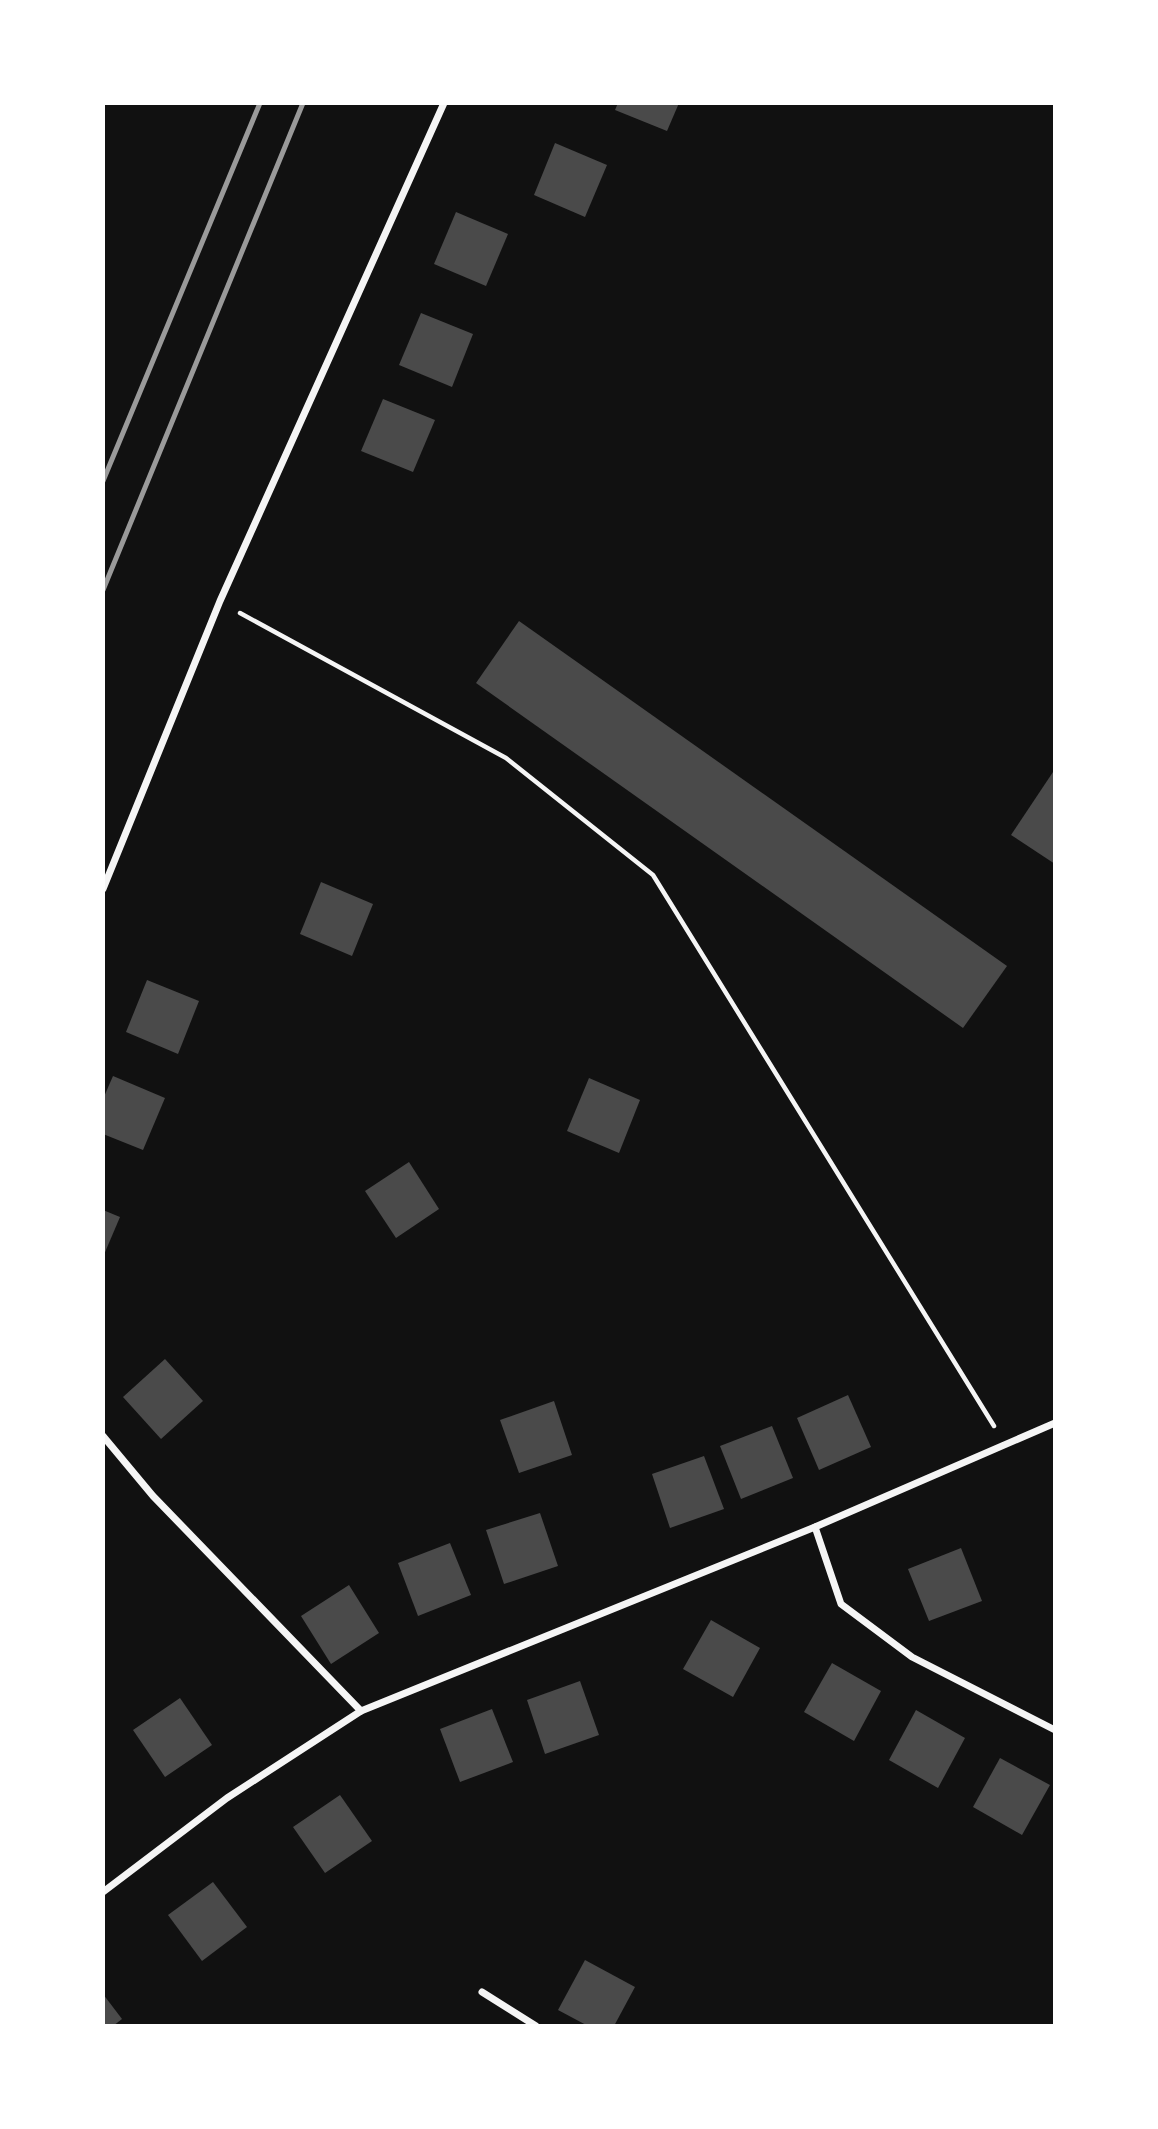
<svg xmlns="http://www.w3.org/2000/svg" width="1158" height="2129" font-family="'Work Sans',sans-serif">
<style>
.building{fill:#4a4a4a}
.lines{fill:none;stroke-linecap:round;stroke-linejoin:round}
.path{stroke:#f5f5f5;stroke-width:4.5}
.minor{stroke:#f5f5f5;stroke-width:7}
.rail{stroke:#9a9a9a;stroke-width:5}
</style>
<rect width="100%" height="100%" fill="#111"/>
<g class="building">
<path d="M618 103H679L667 131 615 110Z"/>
<path d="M555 143 607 165 585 217 534 195Z"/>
<path d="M456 212 508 234 486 286 434 264Z"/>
<path d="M421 313 473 334 452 387 399 365Z"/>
<path d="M383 399 435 420 413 472 361 451Z"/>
<path d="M519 621 1007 966 963 1028 476 683Z"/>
<path d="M1055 769V864L1011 835Z"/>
<path d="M321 882 373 904 352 956 300 934Z"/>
<path d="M147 980 199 1001 178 1054 126 1032Z"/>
<path d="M113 1076 165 1098 143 1150 103 1134V1099Z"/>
<path d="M589 1078 640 1100 619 1153 567 1131Z"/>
<path d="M409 1162 439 1209 396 1238 365 1191Z"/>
<path d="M103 1210 120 1217 103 1257Z"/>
<path d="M165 1359 203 1401 161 1439 123 1397Z"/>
<path d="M848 1395 871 1447 819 1470 797 1418Z"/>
<path d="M554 1401 572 1455 519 1473 500 1420Z"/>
<path d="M772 1426 793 1478 741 1499 720 1446Z"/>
<path d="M704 1456 724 1509 670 1528 652 1474Z"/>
<path d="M540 1513 558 1566 504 1584 486 1530Z"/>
<path d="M450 1543 471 1595 418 1616 398 1563Z"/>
<path d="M961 1548 982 1601 929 1621 908 1569Z"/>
<path d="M349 1585 379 1633 331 1664 301 1616Z"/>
<path d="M711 1620 760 1648 733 1697 683 1669Z"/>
<path d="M832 1663 881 1691 854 1741 804 1712Z"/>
<path d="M580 1681 599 1735 545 1754 527 1700Z"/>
<path d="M180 1698 212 1745 165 1777 133 1730Z"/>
<path d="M492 1709 513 1762 460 1782 440 1729Z"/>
<path d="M916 1710 965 1738 938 1788 889 1760Z"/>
<path d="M1000 1758 1050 1785 1022 1835 973 1807Z"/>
<path d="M340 1795 372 1841 325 1873 293 1827Z"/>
<path d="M213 1882 247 1927 202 1961 168 1915Z"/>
<path d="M585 1960 635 1987 614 2026H588L558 2010Z"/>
<path d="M103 1994 122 2019 113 2026H103Z"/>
</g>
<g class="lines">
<path class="path" d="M240 613 506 758 653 875 994 1426"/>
<g class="minor">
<path d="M103 889 220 601 444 103"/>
<path d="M103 1436 153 1496 361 1711"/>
<path d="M815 1527 841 1604 912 1657 1055 1730"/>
<path d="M103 1892 227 1798 361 1711 815 1527 1055 1423"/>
<path d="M482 1992 536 2026"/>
</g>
<g class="rail">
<path d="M103 481 260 103"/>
<path d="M103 590 303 103"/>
</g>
</g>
<rect width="1158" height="2129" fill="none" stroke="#ffffff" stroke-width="210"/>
</svg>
